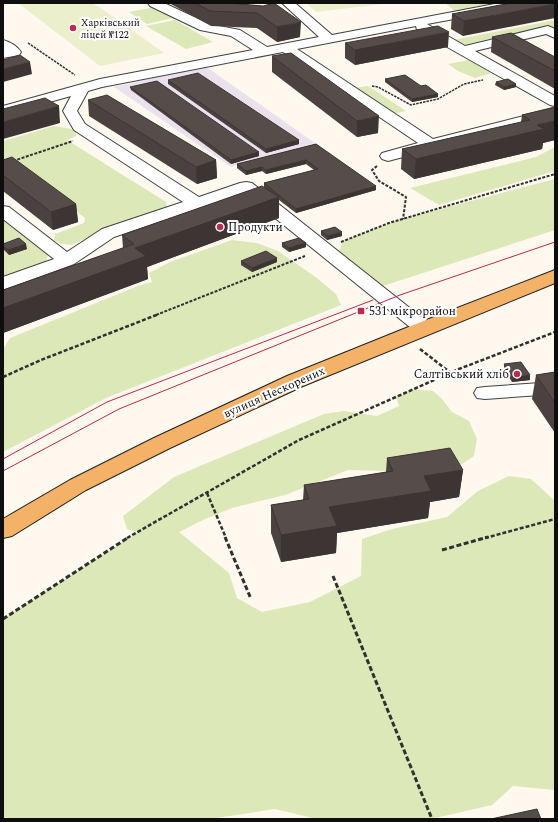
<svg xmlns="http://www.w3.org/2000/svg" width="558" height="822" font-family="Spectral,serif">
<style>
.industrial{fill:#e9e2ec}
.green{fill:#dde8b9}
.pitch{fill:#ebefcb}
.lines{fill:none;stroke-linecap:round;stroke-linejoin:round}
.minor-casing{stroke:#414141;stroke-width:2}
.major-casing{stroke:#1f1f1f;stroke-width:2}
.path-far3{stroke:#303030;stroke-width:1.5;stroke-dasharray:2.5 1;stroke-linecap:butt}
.path-far2{stroke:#303030;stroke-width:2;stroke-dasharray:3 1.5;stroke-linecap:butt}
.path-far1{stroke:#303030;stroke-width:2.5;stroke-dasharray:4 2;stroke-linecap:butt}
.path{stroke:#303030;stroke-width:3;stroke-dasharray:5 2.5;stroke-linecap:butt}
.minor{fill:#fff;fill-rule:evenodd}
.major{fill:#f4b269;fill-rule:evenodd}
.tram{stroke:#ba2a52;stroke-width:1}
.wall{fill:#4a4140}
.shaded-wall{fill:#3c3534}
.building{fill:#564c4a;stroke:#3c3534}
.poi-dot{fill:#ba2a52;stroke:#fff;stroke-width:1.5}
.labels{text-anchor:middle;stroke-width:4;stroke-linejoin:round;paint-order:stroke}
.far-poi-label{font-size:10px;fill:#0e0e0e;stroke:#fff;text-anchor:start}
.poi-label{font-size:12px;fill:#0e0e0e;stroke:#fff;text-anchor:start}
.street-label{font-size:12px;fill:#0e0e0e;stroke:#fff}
</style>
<rect width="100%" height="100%" fill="#fef8ef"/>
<path class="industrial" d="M205 66 315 143 231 167 114 87Z"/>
<g class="green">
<path d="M445 3H520L459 14Z"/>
<path d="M155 7 177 17 147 24 129 12Z"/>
<path d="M175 20 213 42 186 49 146 26Z"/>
<path d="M555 20V31L547 29 462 45 453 40Z"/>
<path d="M469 60 491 73 475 78 458 71 448 64Z"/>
<path d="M368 86 406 111 392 114 353 88Z"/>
<path d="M54 126 72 129 76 132V136L67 140 166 202 167 208 100 232 72 245 61 244 54 240 55 234 84 223 85 218 59 199 3 173V141Z"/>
<path d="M555 147V171L439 205 410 188 536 157Z"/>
<path d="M555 179V230L380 287 339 252 343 241 402 219Z"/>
<path d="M3 217 43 246 48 255 46 261 3 276Z"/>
<path d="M232 240 257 243 278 251 317 278 336 294 341 305 106 398 3 452V349L10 338 138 286 152 282 149 273 170 262Z"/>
<path d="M414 389 433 391 442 399 452 412 469 421 477 439 474 456 459 466 390 471 348 470 285 495 232 508 205 519 179 532 229 573 237 598 262 612 310 602 361 576 362 539 392 529 447 517 478 491 509 476 531 479 555 501V790L513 786 492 805 431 819H317L275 809 210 819H3V619L138 532 127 529 123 516 174 477 324 414 344 411 377 416 399 406 396 397Z"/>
</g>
<g class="pitch">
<path d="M18 3H90L98 6 164 53 100 66Z"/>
<path d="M306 3H382L383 4 316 12Z"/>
</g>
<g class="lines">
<defs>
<g id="minor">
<path d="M148 3H164L209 24 240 30 267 47 319 37 282 3H295L332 35 500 3H525L523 6 519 7 427 24 465 46 548 26 555 29V38L546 34 475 51 555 96V106L550 105 417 30 416 26 297 49 433 139 555 108V117L388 161 382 159 380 156 382 153 418 143 283 52 102 87 88 91 77 111 85 124 199 197 240 183 246 182 252 183 430 324 433 328 430 332 423 334 416 332 244 193 114 237 74 264 3 290V277L54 259 3 219V206L9 207 67 252 102 229 183 202 74 130 63 111 71 96 3 115V106L100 79 253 50 231 36 200 30 150 6Z"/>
<path d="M3 40C10 42 17 46 21 52L19 55 3 58Z"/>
<path d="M555 382V394L485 399 477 398 474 393 477 388 485 387Z"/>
</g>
<path id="major" d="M555 270V283L303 386 170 448 86 490 12 536 3 538V519L70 480 154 438 287 376 416 324Z"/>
</defs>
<use href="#minor" class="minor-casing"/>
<use href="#major" class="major-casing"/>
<g class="path-far3">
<path d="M28 43 75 75"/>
<path d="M372 86 378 87 411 105 438 99 464 84 483 80"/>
</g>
<g class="path-far2">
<path d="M13 161 73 141"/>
<path d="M377 166 372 170 379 181 406 197 403 219"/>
<path d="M341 242 389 223 555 174"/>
<path d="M156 315 305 256"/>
</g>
<g class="path-far1">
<path d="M420 349 451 373"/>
<path d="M3 377 41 360 159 314"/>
<path d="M207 493 226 538"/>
<path d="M127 538 299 440 459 369 555 332"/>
<path d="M485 538 555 519"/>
</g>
<g class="path">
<path d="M225 537 251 599"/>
<path d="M442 550 488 537"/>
<path d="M333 576 432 819"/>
<path d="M3 619 129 537"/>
</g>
<use href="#minor" class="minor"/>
<use href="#major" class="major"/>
<g class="tram">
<path d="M3 459 107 402 373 300"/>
<path d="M3 471 119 409 400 295 555 242"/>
</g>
</g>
<g class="wall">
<path d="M169 3H244L239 4 263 6 300 37 277 42 257 28 211 26Z"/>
<path d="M511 3 463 36 451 29 452 14Z"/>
<path d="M492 37 555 57V89L491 52Z"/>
<path d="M345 43 448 47 355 65 345 58Z"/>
<path d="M272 56 378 133 357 137 272 72Z"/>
<path d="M385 79 421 86 438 94V97L412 102 385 82Z"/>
<path d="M168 80 299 144 266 153 168 84Z"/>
<path d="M496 82 516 87 504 90 495 85Z"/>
<path d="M130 87 259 156 231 164 131 90Z"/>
<path d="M88 100 216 160 217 178 197 184 89 116Z"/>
<path d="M555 107V140L543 143 542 149 414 179 401 169 402 149 521 122 522 115Z"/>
<path d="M316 144 376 190 296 213 279 200V218L147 267 148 279 3 333V290L123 248 122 235 264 187V183L314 170 306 164 266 174 262 171 246 175 237 168V164Z"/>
<path d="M3 160 76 204 78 222 53 230 3 191Z"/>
<path d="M321 231 342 236 327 240 321 235Z"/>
<path d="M282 243H306V247L289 252 282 247Z"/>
<path d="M3 244 27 249 9 255 3 249Z"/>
<path d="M241 261 277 262 252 272 241 265Z"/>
<path d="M504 364 530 380 512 382 504 369Z"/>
<path d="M555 372V433L532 399 536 375Z"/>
<path d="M387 458 463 470 459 497 430 502 428 518 337 533 336 553 281 562 271 533V505L303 500 304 485 386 472Z"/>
</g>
<g class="shaded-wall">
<path d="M555 4V18L463 36 464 21Z"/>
<path d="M301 22 300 37 277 42V27Z"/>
<path d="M449 32 448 47 355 65V50Z"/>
<path d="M30 62 32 74 3 82V69Z"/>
<path d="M516 84V87L504 90V87Z"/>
<path d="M438 94V97L412 102V99Z"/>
<path d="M59 106 60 123 3 139V122Z"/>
<path d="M379 116 378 133 357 137V121Z"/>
<path d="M555 121V140L543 143 542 149 414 179 416 159 537 125Z"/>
<path d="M299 140V144L266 153V149Z"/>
<path d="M259 152V156L231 164V160Z"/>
<path d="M216 160 217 178 197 184 196 167Z"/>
<path d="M306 160V164L266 174V170Z"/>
<path d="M262 167V171L246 175V171Z"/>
<path d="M376 186V190L296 213V209Z"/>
<path d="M279 197V218L147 267 148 279 3 333V308L135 248Z"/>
<path d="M76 204 78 222 53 230 51 212Z"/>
<path d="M342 232V236L327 240 328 236Z"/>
<path d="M306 243V247L289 252V248Z"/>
<path d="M26 244 27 249 9 255 8 250Z"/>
<path d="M277 258V262L252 272V268Z"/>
<path d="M530 375V380L512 382 513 378Z"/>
<path d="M463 470 459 497 430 502 428 518 337 533 336 553 281 562V535L329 507 424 476Z"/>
</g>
<g class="building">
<path d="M195 3H229L263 6 274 3 301 22 277 27 257 13 210 11Z"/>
<path d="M511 3H555V4L464 21 452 14Z"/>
<path d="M438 26 449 32 355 50 345 43Z"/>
<path d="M511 33 555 57V71L492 37Z"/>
<path d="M291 53 379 116 357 121 272 56Z"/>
<path d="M20 55 30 62 3 69V60Z"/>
<path d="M198 73 299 140 266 149 168 80Z"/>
<path d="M405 75 421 86 426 85 438 94 412 99 385 79Z"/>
<path d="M508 79 516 84 504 87 496 82Z"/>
<path d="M157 81 259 152 231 160 130 87Z"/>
<path d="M107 95 216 160 196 167 88 100Z"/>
<path d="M45 98 59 106 3 122V109Z"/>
<path d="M555 107V121L537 125 544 129 416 159 402 149 530 120 522 115Z"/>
<path d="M316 144 376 186 296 209 264 183 318 169 306 160 266 170 262 167 246 171 237 164Z"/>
<path d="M12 157 76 204 51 212 3 175V160Z"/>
<path d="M262 186 279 197 135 248 146 256 3 308V290L134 244 122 235Z"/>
<path d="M335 227 342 232 328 236 321 231Z"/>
<path d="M19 238 26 244 8 250 3 246V244Z"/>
<path d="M299 238 306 243 289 248 282 243Z"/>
<path d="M266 251 277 258 252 268 241 261Z"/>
<path d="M521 362 530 375 513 378 504 364Z"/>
<path d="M555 372V403L536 375Z"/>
<path d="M450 448 463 470 424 476 431 491 329 507 337 526 281 535 271 505 309 499 304 485 393 471 387 458Z"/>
<path d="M537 809 541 819H491Z"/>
</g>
<g class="poi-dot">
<circle cx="73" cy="28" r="4"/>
<circle cx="220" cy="227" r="4"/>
<rect x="357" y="307" width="8" height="8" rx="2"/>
<circle cx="517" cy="374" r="4"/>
</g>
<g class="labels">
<g class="far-poi-label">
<text x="81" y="26">Харківський<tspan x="81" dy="12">ліцей №122</tspan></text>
</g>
<g class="poi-label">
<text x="228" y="231">Продукти</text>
<text x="369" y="315">531 мікрорайон</text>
<text x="509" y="378" text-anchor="end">Салтівський хліб</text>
</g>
<g class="street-label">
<text transform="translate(274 392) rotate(-24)" y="4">вулиця Нескорених</text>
</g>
</g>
<rect width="558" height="822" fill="none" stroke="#0e0e0e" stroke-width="8"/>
</svg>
